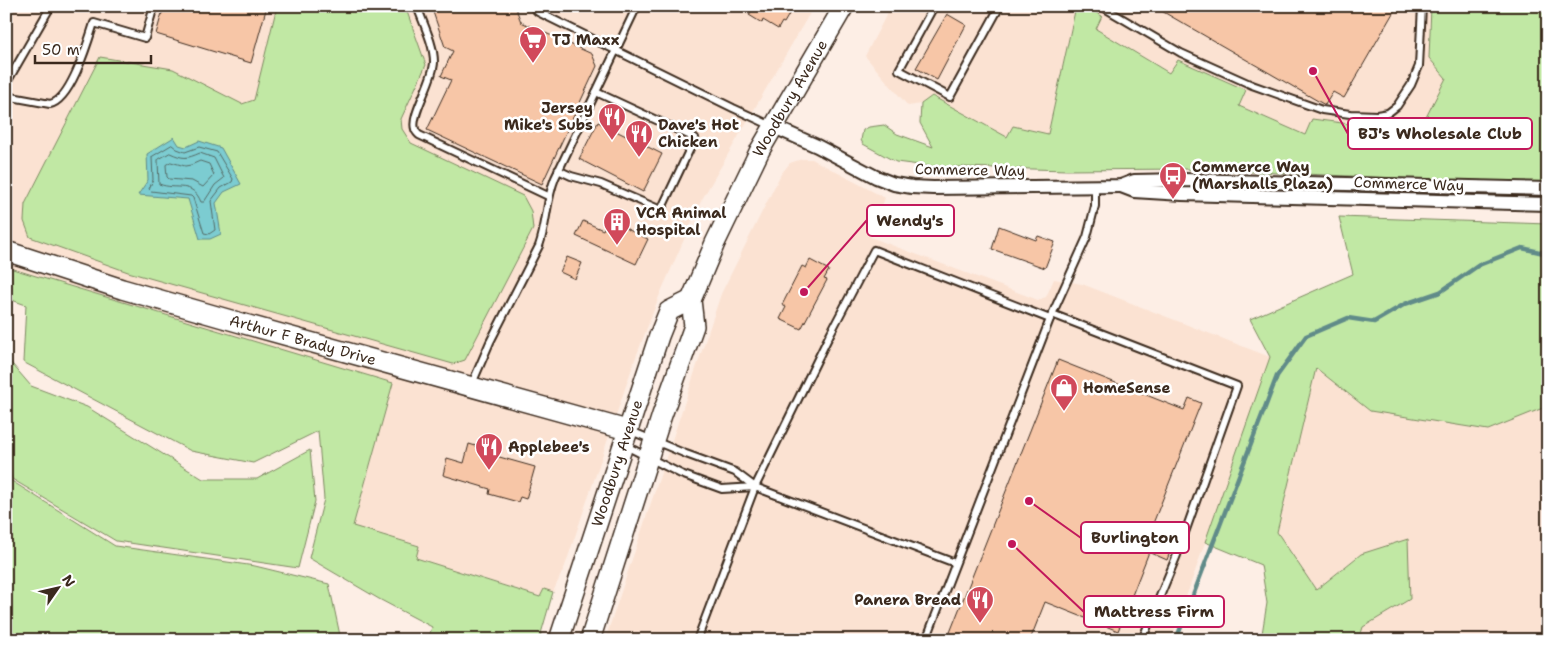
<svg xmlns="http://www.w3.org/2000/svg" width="1554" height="646" font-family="'Shantell Sans',sans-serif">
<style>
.built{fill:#fbe2d2}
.green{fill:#c1e8a4;stroke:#7e8961}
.water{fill:#7bccd1;stroke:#618b89}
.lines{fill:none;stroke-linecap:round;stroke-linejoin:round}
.shore{stroke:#556b66;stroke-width:1}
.stream{stroke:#618b89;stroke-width:4.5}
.building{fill:#f7c6a7;stroke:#3b2a1e}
.lane-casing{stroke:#3b2a1e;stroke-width:10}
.street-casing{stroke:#3b2a1e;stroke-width:16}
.secondary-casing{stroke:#3b2a1e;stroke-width:22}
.lane{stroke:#fff;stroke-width:6}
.street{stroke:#fff;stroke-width:12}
.secondary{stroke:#fff;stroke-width:19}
.labels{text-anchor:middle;stroke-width:5;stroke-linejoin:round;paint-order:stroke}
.poi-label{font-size:15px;font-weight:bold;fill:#3b2a1e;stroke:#fff;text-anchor:start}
.street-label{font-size:15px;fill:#3b2a1e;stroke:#fff}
.leader{fill:none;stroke:#c2185b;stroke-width:2}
.callout-dot{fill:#c2185b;stroke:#fff;stroke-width:2}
.callout{fill:#fff;stroke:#c2185b;stroke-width:2}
.callout-label{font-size:16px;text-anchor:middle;font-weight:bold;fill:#3b2a1e}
</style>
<rect width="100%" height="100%" fill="#fdeee5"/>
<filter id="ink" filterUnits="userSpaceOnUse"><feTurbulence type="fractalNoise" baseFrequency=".02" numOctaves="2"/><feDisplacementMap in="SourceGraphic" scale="10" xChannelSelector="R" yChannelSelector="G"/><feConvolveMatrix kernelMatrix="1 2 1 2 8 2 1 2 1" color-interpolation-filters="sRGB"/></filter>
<g filter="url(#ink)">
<g class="built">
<path d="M6 6H814L701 201 660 294 634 362 565 566 553 592 544 589 541 597 415 558 419 546 353 527 393 383 6 267Z"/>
<path d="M891 6H1430L1429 58 1447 78 1418 133 1313 119 1305 135 1239 106 1246 90 1178 60 1170 73 1095 29 1075 11 1048 134 1013 126 1007 137 932 96 921 104 908 106 865 56Z"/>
<path d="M802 159H812L885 198 870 237 1038 300 1046 297 1054 279 1082 284 1270 357 1171 640H605L721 294 781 174 790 163Z"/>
<path d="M1316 368 1370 411 1488 430 1548 406V640H1359L1363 627 1410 599 1361 554 1316 590 1277 532Z"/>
</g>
<g class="green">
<path d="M277 6H405L426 65 401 119 402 129 411 143 523 196 531 211 533 229 465 360 453 364 128 272 30 237 24 221 25 204 100 57 173 69 242 104 254 100Z"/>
<path d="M1431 6H1548V182L1420 179 1185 169 1067 170 927 166 896 162 863 144 861 140 863 130 869 127 884 125 897 134 933 147 920 123 921 104 932 96 1007 137 1013 126 1048 134 1075 11 1078 8H1088L1102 16 1096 29 1169 73 1178 60 1246 90 1239 106 1305 135 1312 119 1418 133 1446 78 1429 58Z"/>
<path d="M1339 217 1548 224V406L1488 430 1370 411 1316 368 1277 532 1316 590 1361 554 1408 539 1410 599 1363 627 1359 640H1261L1267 603 1261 565 1205 542 1270 357 1250 319 1353 274Z"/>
<path d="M6 267 393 383 353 526 419 546 416 558 540 597 544 589 553 592 540 637 537 640H514L498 634 501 640H428L432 627 379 599 309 558 324 499 318 431 253 463 191 451 23 362 26 305 6 298Z"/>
<path d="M6 357 31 386 87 407 203 479H257L310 450 315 501 298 568 116 541 12 479 6 462Z"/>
<path d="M6 469 10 480 115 546 255 566 329 584 341 640H6Z"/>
</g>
<path class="water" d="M174 137 179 145 186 147 199 141 221 148 241 184 224 192 216 203 221 234 210 239H200L188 199 138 195 148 180 147 154Z"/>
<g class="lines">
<g class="shore">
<path d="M172 145 177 149 185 152 199 147 217 152 233 179 232 182 221 188 211 201 215 230 209 234 204 233 193 198 191 196 151 191 149 189 153 180 152 157Z"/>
<path d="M170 153C184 159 186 159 200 153L214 158 224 178 215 185 204 202H201C192 180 177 191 159 184L158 160Z"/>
<path d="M171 162 185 166 191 165 200 161 209 164 214 175 203 187 192 181 169 179 167 177 166 165Z"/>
</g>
<path class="stream" d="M1176 640 1277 376 1306 336 1348 318 1374 322 1405 304 1440 292 1479 265 1522 248 1548 254"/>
</g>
<g class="building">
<path d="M164 6H267L251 63 156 34Z"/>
<path d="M431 6H515L521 22 592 54 597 66 542 184 427 130 451 80 441 76 453 51 445 47Z"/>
<path d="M754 6H783L791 11 784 23 782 22 778 29 763 20 762 23 749 15Z"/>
<path d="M1153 6H1397L1344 98 1333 92 1325 105Z"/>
<path d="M947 14 966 25 937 80 916 68Z"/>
<path d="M598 122 662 154 643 192 579 159Z"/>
<path d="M608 220 648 239 636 264 576 236 583 221 603 230Z"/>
<path d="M999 226 1036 240 1038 236 1055 242 1045 268 992 249Z"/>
<path d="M567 257 582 263 575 279 560 272Z"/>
<path d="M810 260 829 270 824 279 827 280 801 329 780 319 786 307 782 305 802 266 806 268Z"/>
<path d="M1058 360 1184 410 1189 398 1201 403 1150 531 1174 541 1167 560 1149 552 1118 631 1045 602 1030 640H947Z"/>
<path d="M469 444 486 449 485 453 535 467 526 499 520 497 518 502 489 494 490 489 443 475 447 458 464 463Z"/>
</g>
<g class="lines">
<defs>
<g id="lane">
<path d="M417 6C423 23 434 44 434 62 434 80 410 115 415 129 415 131 417 133 419 135L548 196"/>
<path d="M532 6 538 12 733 108 772 126"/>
<path d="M934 6 899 70 950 97 1000 6"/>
<path d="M1101 6 1181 53 1252 85 1322 110 1350 114 1377 115 1388 113 1397 106 1411 85 1419 66 1422 6"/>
<path d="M6 84 51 6"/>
<path d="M6 96 50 104C71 100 88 42 94 23L145 38 154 6"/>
<path d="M558 170 571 176 601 184 661 210 695 138 596 92"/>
<path d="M1052 314 1237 386 1177 555 1142 640"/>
<path d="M471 386 490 342 539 246C547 224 546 200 555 178L637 6"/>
<path d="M631 431 686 454 735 472 755 487 955 563"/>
<path d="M626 446 681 474 722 489 755 487"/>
<path d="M697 640 755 487 831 332 874 250 1050 319"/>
<path d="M926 640 1050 319 1087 237 1095 206V186"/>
</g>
<g id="street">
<path d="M772 126 817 146 876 177 894 184 912 187 933 188 1121 186 1134 181 1183 180 1548 189"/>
<path d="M1121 186 1134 191 1182 194 1548 204"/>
</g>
<g id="secondary">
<path id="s1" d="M6 251 122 289 241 323 627 430"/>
<path id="s2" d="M559 640 659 336 669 311 691 300"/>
<path id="s3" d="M590 640 662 415 694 326 691 300 715 243 760 150 844 6"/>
</g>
</defs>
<use href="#lane" class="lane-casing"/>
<use href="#street" class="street-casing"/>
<use href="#secondary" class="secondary-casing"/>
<use href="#lane" class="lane"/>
<use href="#street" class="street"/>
<use href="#secondary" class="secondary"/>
</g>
</g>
<defs>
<symbol id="supermarket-pin" viewBox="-11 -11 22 30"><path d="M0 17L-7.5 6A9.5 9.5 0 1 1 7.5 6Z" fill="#d1495b" stroke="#fff"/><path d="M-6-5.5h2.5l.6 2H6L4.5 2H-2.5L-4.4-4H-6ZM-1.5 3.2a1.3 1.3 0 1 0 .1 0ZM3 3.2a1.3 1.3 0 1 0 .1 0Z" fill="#fff"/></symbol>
<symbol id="restaurant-pin" viewBox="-11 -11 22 30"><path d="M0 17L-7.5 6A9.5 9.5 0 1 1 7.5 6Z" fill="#d1495b" stroke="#fff"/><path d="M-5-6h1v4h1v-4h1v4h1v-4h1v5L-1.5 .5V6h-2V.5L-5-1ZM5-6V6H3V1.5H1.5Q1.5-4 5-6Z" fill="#fff"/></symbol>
<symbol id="bus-pin" viewBox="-11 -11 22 30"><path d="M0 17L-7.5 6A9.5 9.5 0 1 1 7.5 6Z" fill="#d1495b" stroke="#fff"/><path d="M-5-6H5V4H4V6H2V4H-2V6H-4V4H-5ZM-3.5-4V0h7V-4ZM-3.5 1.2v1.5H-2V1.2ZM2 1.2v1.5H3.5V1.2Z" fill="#fff"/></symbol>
<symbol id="building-pin" viewBox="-11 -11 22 30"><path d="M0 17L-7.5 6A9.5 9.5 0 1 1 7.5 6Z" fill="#d1495b" stroke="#fff"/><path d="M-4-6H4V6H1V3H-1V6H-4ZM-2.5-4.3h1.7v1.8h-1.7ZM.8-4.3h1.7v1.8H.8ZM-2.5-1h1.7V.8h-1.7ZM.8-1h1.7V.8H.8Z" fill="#fff"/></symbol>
<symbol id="shop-pin" viewBox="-11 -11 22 30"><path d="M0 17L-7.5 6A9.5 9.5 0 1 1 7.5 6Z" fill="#d1495b" stroke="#fff"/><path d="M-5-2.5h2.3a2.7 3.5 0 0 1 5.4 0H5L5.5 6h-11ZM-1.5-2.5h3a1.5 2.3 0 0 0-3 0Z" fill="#fff"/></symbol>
</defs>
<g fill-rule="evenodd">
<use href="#supermarket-pin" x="517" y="24" width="32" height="43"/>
<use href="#restaurant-pin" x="596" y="101" width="32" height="43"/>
<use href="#restaurant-pin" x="623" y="118" width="32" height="43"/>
<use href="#bus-pin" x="1157" y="160" width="32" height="43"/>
<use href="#building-pin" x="601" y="206" width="32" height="43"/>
<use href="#shop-pin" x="1048" y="372" width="32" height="43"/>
<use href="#restaurant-pin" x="473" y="431" width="32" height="43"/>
<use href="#restaurant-pin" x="964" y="584" width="32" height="43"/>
</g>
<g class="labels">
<g class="poi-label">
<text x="552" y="45">TJ Maxx</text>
<text x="593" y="113" text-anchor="end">Jersey<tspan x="593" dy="17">Mike's Subs</tspan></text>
<text x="658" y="130">Dave's Hot<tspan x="658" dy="17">Chicken</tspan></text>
<text x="1192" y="172">Commerce Way<tspan x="1192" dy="17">(Marshalls Plaza)</tspan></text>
<text x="636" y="218">VCA Animal<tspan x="636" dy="17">Hospital</tspan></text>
<text x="1083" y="393">HomeSense</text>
<text x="508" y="452">Applebee's</text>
<text x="961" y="605" text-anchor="end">Panera Bread</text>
</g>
<g class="street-label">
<text dy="5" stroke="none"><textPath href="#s3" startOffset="582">Woodbury Avenue</textPath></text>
<text transform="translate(970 170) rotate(1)" y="5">Commerce Way</text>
<text transform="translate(1409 184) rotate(2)" y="5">Commerce Way</text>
<text dy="5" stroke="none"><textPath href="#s1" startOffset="310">Arthur F Brady Drive</textPath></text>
<text dy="5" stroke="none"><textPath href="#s2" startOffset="186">Woodbury Avenue</textPath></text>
</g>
</g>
<path class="leader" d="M1313 71L1348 134M804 292L867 220M1029 501L1081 538M1012 544L1084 612"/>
<g class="callout-dot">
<circle cx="1313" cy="71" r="5"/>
<circle cx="804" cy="292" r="5"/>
<circle cx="1029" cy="501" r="5"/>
<circle cx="1012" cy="544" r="5"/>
</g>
<g class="callout">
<rect x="1348" y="118" width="184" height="31" rx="5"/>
<rect x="867" y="205" width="87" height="31" rx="5"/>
<rect x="1081" y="522" width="108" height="31" rx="5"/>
<rect x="1084" y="596" width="140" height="31" rx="5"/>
</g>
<g class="callout-label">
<text x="1440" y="139">BJ's Wholesale Club</text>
<text x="910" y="226">Wendy's</text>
<text x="1135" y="543">Burlington</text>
<text x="1154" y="617">Mattress Firm</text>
</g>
<rect width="1554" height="646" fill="none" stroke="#fff" stroke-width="25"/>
<rect x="12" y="12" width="1529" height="621" fill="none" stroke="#3b2a1e" stroke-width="2" filter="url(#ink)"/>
<g transform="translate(58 588) rotate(56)" stroke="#ffffff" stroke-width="4" paint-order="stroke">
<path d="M0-4L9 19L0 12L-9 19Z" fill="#3b2a1e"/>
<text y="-8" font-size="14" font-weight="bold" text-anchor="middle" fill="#3b2a1e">N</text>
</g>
<path d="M35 55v8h116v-8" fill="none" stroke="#3b2a1e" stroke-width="2.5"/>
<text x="42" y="55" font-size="15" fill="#3b2a1e" stroke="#ffffff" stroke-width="4" paint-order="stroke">50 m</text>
</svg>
